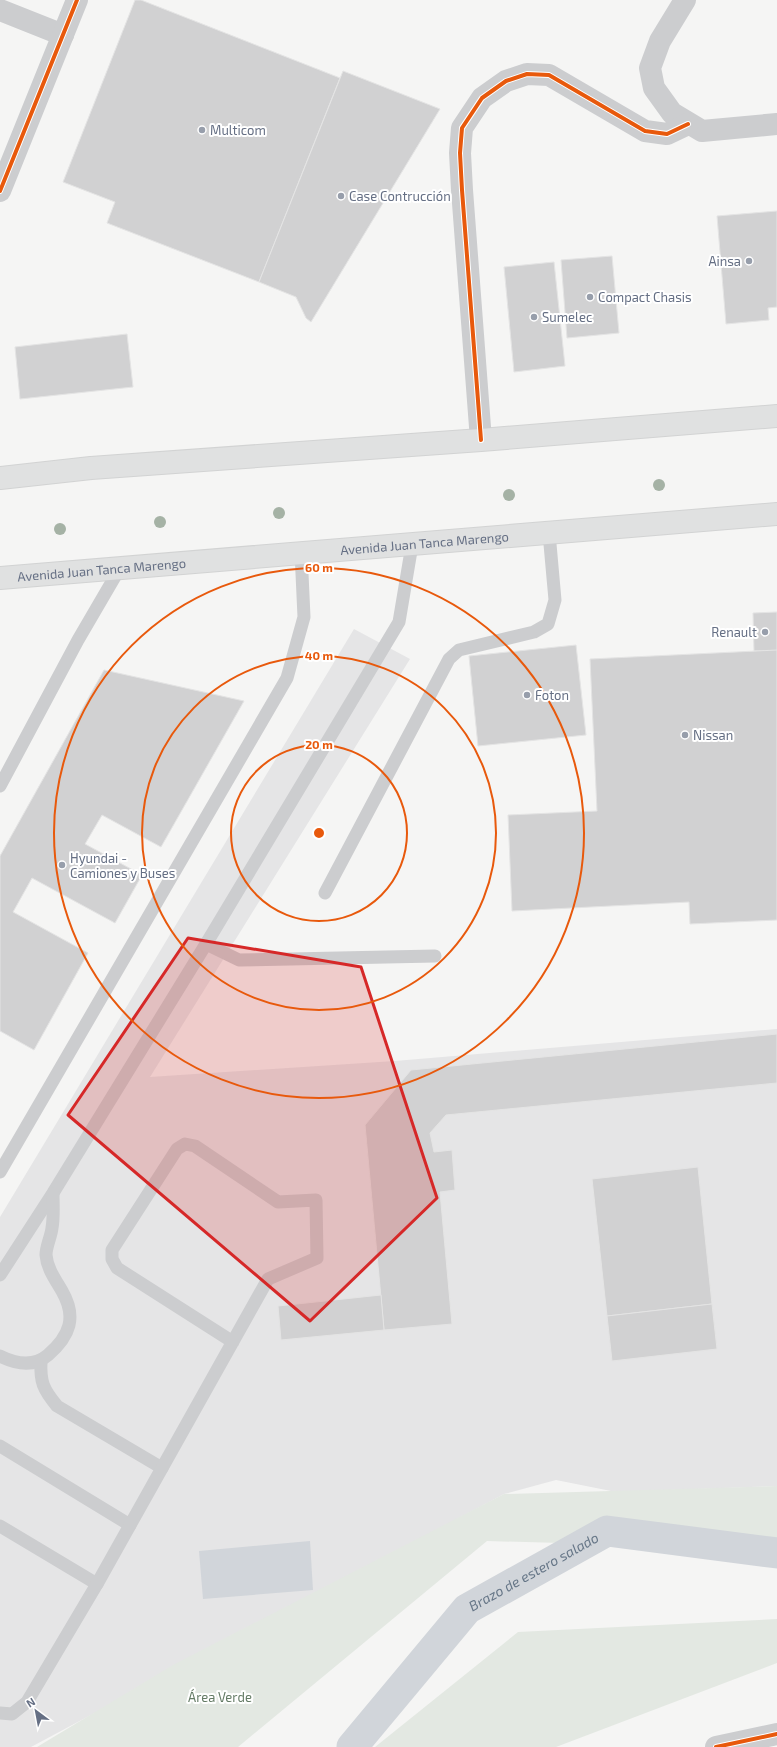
<svg xmlns="http://www.w3.org/2000/svg" width="777" height="1747" font-family="'Exo 2',sans-serif">
<style>
.built{fill:#e5e5e6}
.green{fill:#e3e8e2}
.water{fill:#d1d5da}
.lines{fill:none;stroke-linecap:round;stroke-linejoin:round}
.canal{stroke:#d1d5da;stroke-width:31}
.building{fill:#d1d1d2;stroke:#e4e4e4}
.primary-casing{stroke:#d2d3d3;stroke-width:24}
.service{stroke:#cccdcf;stroke-width:13}
.minor{stroke:#cccdcf;stroke-width:22}
.primary{stroke:#e0e1e1;stroke-width:22}
.cycleway-casing{stroke:#fff;stroke-width:6}
.cycleway{stroke:#e8590c;stroke-width:4}
.tree{fill:#a5b2a5}
.marked{fill:#d62828;fill-opacity:0.2;stroke:#d62828;stroke-width:3;stroke-linejoin:round}
.ring{fill:none;stroke:#e8590c;stroke-width:2}
.poi-dot{fill:#979eab;stroke:#fff;stroke-width:1.5}
.labels{text-anchor:middle;stroke-width:4;stroke-linejoin:round;paint-order:stroke}
.poi-label{font-size:13px;fill:#656f84;stroke:#fff;text-anchor:start}
.street-label{font-size:13px;fill:#656f84;stroke:#fff}
.park-label{font-size:13px;fill:#647b65;stroke:#fff}
.water-label{font-size:14px;font-style:italic;fill:#667687;stroke:#fff}
.centre{fill:#e8590c;stroke:#fff;stroke-width:2}
.ring-label{font-size:12px;text-anchor:middle;font-weight:bold;fill:#e8590c;stroke:#fff;stroke-width:4;stroke-linejoin:round;paint-order:stroke}
</style>
<rect width="100%" height="100%" fill="#f5f5f4"/>
<path class="built" d="M354 629 410 659 150 1077 395 1061 777 1029V1486L616 1492 556 1480 504 1494 31 1747H0V1217Z"/>
<g class="green">
<path d="M777 1486V1549L487 1541 238 1747H37L173 1665 504 1494Z"/>
<path d="M777 1619V1663L556 1747H375L518 1632Z"/>
</g>
<path class="water" d="M310 1541 313 1590 203 1599 199 1551Z"/>
<g class="lines">
<path class="canal" id="s1" d="M352 1747 467 1609 607 1531 777 1553"/>
</g>
<g class="building">
<path d="M135 0H141L340 78 259 282 107 223 115 202 63 182Z"/>
<path d="M343 71 440 109 311 322 306 318 296 297 259 282Z"/>
<path d="M777 211V307L768 308 769 320 726 324 717 216Z"/>
<path d="M612 256 619 333 567 338 561 260Z"/>
<path d="M554 262 565 366 514 372 504 267Z"/>
<path d="M127 334 133 387 20 399 15 347Z"/>
<path d="M777 612V651H754L753 613Z"/>
<path d="M576 645 586 735 478 746 469 656Z"/>
<path d="M777 650V920L690 924 689 902 512 911 508 815 597 811 590 659Z"/>
<path d="M104 670 244 701 161 847 102 815 85 844 142 875 115 923 32 878 13 912 88 953 34 1050 0 1031V856Z"/>
<path d="M777 1034V1083L446 1115 430 1133 434 1152 452 1150 455 1190 440 1192 452 1324 384 1330 365 1125 411 1070Z"/>
<path d="M698 1167 712 1304 607 1316 592 1179Z"/>
<path d="M381 1295 384 1330 281 1340 278 1306Z"/>
<path d="M712 1304 717 1349 612 1361 607 1316Z"/>
</g>
<g class="lines">
<defs>
<g id="primary">
<path d="M0 478 91 468 481 440 777 416"/>
<path id="s2" d="M0 578 777 514"/>
</g>
</defs>
<use href="#primary" class="primary-casing"/>
<g class="service">
<path d="M0 786 78 640 120 568"/>
<path d="M325 893 449 659 459 650 534 632 548 624 555 600 549 533"/>
<path d="M206 944 239 960 435 956"/>
<path d="M0 1172 287 678 304 617 301 552"/>
<path d="M0 1275 53 1193 206 944 399 622 412 545"/>
<path d="M0 1356C16 1364 34 1367 48 1355 70 1336 77 1317 62 1291 55 1279 47 1268 46 1255 46 1246 51 1237 52 1228 54 1217 53 1205 53 1194"/>
<path d="M41 1361C40 1382 43 1389 57 1406L162 1468"/>
<path d="M0 1446 130 1525"/>
<path d="M0 1526 97 1584"/>
<path d="M0 1713 12 1714 27 1702 97 1584 268 1279 317 1258 316 1200 278 1202 195 1146 185 1144 177 1149 112 1250V1259L117 1268 233 1342"/>
</g>
<g class="minor">
<path d="M685 0 660 41 650 68 654 88 672 113 702 131 777 124"/>
<path d="M0 10 63 35"/>
<path d="M0 191 77 0"/>
<path d="M481 440 462 190 460 153 462 128 482 98 506 81 527 74 549 75 645 131 667 134 688 124"/>
<path d="M716 1747 777 1734"/>
</g>
<use href="#primary" class="primary"/>
<defs>
<g id="cycleway">
<path d="M0 191 77 0"/>
<path d="M481 440 462 190 460 153 462 128 482 98 506 81 527 74 549 75 645 131 667 134 688 124"/>
<path d="M716 1747 777 1734"/>
</g>
</defs>
<use href="#cycleway" class="cycleway-casing"/>
<use href="#cycleway" class="cycleway"/>
</g>
<g class="tree">
<circle cx="659" cy="485" r="6"/>
<circle cx="509" cy="495" r="6"/>
<circle cx="279" cy="513" r="6"/>
<circle cx="160" cy="522" r="6"/>
<circle cx="60" cy="529" r="6"/>
</g>
<path class="marked" d="M188 938 361 967 437 1198 310 1321 68 1115Z"/>
<g class="ring">
<circle cx="319" cy="833" r="88"/>
<circle cx="319" cy="833" r="177"/>
<circle cx="319" cy="833" r="265"/>
</g>
<g class="poi-dot">
<circle cx="202" cy="130" r="4"/>
<circle cx="341" cy="196" r="4"/>
<circle cx="749" cy="261" r="4"/>
<circle cx="590" cy="297" r="4"/>
<circle cx="534" cy="317" r="4"/>
<circle cx="765" cy="632" r="4"/>
<circle cx="527" cy="695" r="4"/>
<circle cx="685" cy="735" r="4"/>
<circle cx="62" cy="865" r="4"/>
</g>
<g class="labels">
<g class="poi-label">
<text x="210" y="135">Multicom</text>
<text x="349" y="201">Case Contrucción</text>
<text x="741" y="266" text-anchor="end">Ainsa</text>
<text x="598" y="302">Compact Chasis</text>
<text x="542" y="322">Sumelec</text>
<text x="757" y="637" text-anchor="end">Renault</text>
<text x="535" y="700">Foton</text>
<text x="693" y="740">Nissan</text>
<text x="70" y="863">Hyundai -<tspan x="70" dy="15">Camiones y Buses</tspan></text>
</g>
<g class="street-label">
<text dy="5" stroke="none"><textPath href="#s2" startOffset="426">Avenida Juan Tanca Marengo</textPath></text>
<text dy="5" stroke="none"><textPath href="#s2" startOffset="102">Avenida Juan Tanca Marengo</textPath></text>
</g>
<g class="park-label">
<text x="220" y="1702">Área Verde</text>
</g>
<g class="water-label">
<text dy="5" stroke="none"><textPath href="#s1" startOffset="256">Brazo de estero salado</textPath></text>
</g>
</g>
<circle cx="319" cy="833" r="6" class="centre"/>
<g class="ring-label">
<text x="319" y="572">60 m</text>
<text x="319" y="660">40 m</text>
<text x="319" y="749">20 m</text>
</g>
<g transform="translate(36 1711) rotate(328)" stroke="#ffffff" stroke-width="3" paint-order="stroke">
<path d="M0-3L7 15L0 10L-7 15Z" fill="#656f84"/>
<text y="-6" font-size="11" font-weight="bold" text-anchor="middle" fill="#656f84">N</text>
</g>
</svg>
